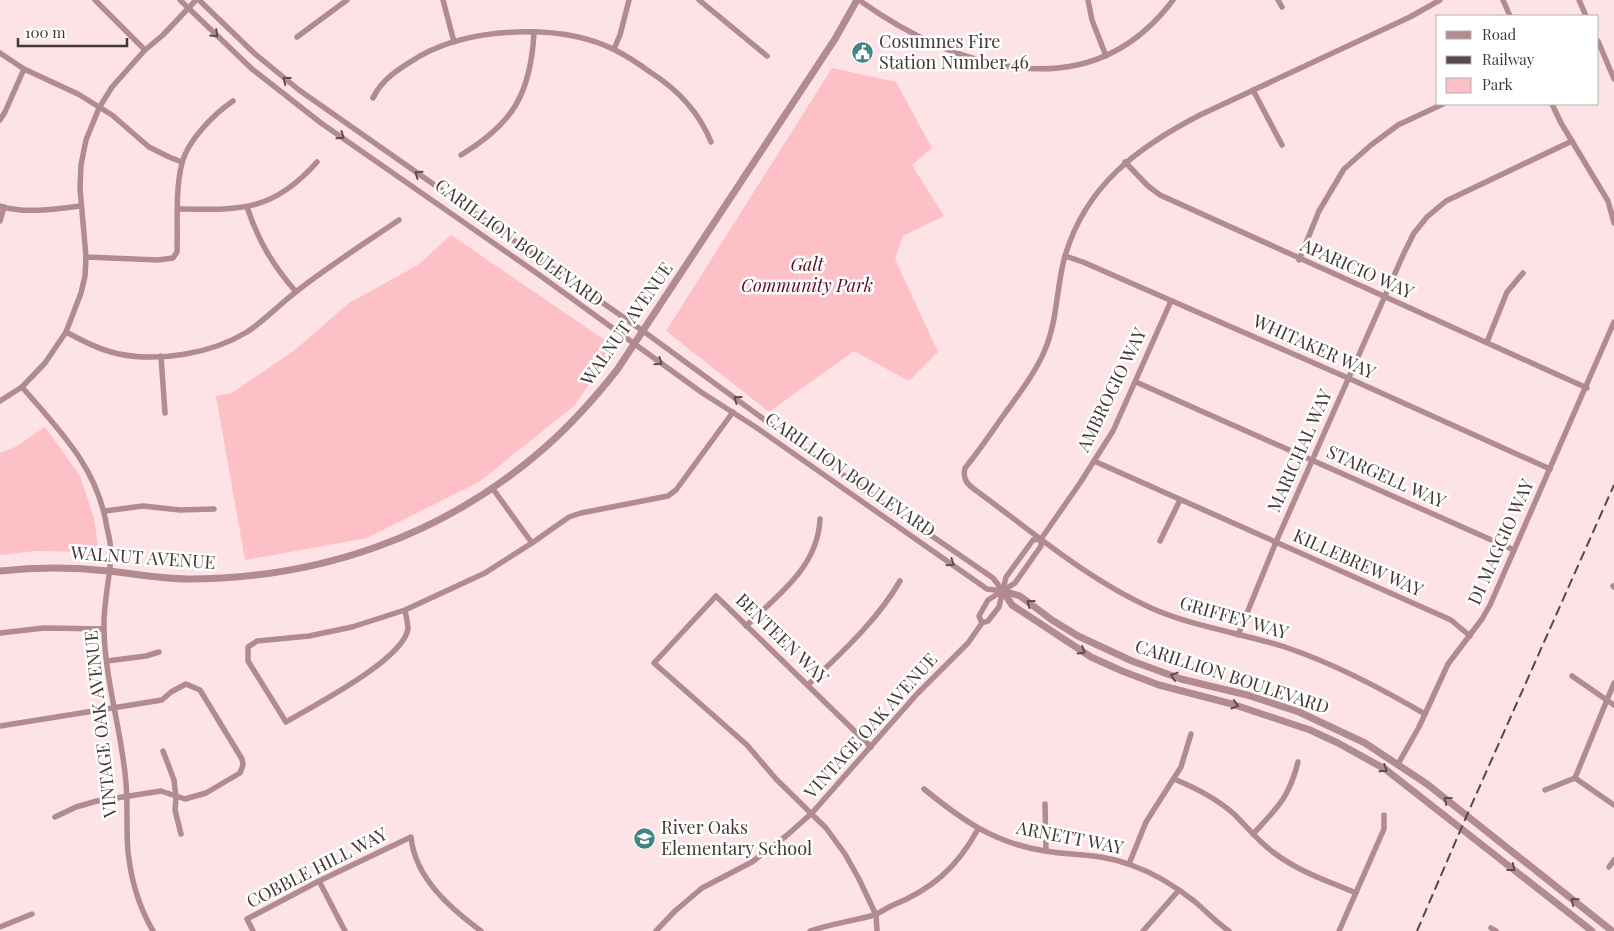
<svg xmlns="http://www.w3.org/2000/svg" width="1614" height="931" font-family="'Playfair Display',serif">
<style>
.green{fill:#fdc0c7}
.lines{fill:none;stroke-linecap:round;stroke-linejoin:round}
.minor{stroke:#b18b8f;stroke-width:5.5}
.tertiary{stroke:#b18b8f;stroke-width:7}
.rail{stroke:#57484a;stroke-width:2;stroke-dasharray:10 5;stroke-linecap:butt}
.oneway{stroke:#5f4c4e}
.labels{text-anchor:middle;stroke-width:5;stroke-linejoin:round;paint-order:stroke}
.poi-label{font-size:18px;fill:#443738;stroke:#fff;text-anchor:start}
.street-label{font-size:18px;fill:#443738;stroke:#fff}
.park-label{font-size:18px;font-style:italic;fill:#5b1124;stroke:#fff}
</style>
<rect width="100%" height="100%" fill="#fde3e6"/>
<g class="green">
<path d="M832 68 896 82 932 148 912 165 944 216 903 236 895 259 938 352 909 381 854 351 769 412 666 331Z"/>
<path d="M451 235 615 347 574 406 479 482 367 538 245 560 216 396 232 393 295 350 349 303 418 265Z"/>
<path d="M45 427 80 476 94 518 98 545 88 552 35 551 0 555V453L15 447Z"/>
</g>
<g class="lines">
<g class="minor">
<path d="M95 0 145 50"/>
<path d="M180 0 252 69 321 123 538 274 701 392 757 428 987 589 1003 591"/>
<path d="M199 0 254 53 299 90 643 331 788 437 993 578 1003 591"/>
<path d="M443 0 454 42"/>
<path d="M699 0 767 56"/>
<path d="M859 0C955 69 1089 112 1173 0"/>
<path d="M1088 0 1092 20 1106 56"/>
<path d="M1278 0 1282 7"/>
<path d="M1503 0 1510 16"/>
<path d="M1579 0 1586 16"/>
<path d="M297 37 347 0"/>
<path d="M1598 41 1614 79"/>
<path d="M614 49 620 35 629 0"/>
<path d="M0 53 24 69 78 94 112 115 149 147 169 157 182 162"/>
<path d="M1253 90 1282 145"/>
<path d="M373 98C382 78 402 67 420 56 472 27 561 23 615 50 627 56 639 64 650 72 677 89 699 112 711 142"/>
<path d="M1552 104 1561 123 1608 201 1614 223"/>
<path d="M0 120 5 112 24 69"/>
<path d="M461 155C513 124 531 93 534 32"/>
<path d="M1125 162 1148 186 1160 195 1587 388"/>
<path d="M0 206C23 214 58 209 81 206"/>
<path d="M247 207C259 242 272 264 296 292"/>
<path d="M179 209C240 210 273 212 317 162"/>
<path d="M0 221 4 207"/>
<path d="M1065 256 1083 262 1348 378 1550 469"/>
<path d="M86 257 158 260 173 258 177 252C178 224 175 190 182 163 188 140 214 114 233 101"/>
<path d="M1299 260 1319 211 1344 169 1371 145 1398 125 1443 104"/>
<path d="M66 332C83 341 100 350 119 354 159 362 211 354 247 332 265 320 280 304 297 291 329 266 365 243 399 220"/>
<path d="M1487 342 1507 292 1523 273"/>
<path d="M161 356 165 413"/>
<path d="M1136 382 1514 550"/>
<path d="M22 387C60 431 98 468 107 528 109 536 111 545 111 554 110 579 103 604 104 629 105 681 122 732 126 783 128 806 126 829 128 852 131 879 139 907 153 931"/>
<path d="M0 401 22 387 45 363 66 332 81 293 85 276 86 257 80 188 81 165 86 140 99 108 112 87 145 50 163 35 196 0"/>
<path d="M1094 461 1451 620 1470 636"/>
<path d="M105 511 143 506 180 510 214 509"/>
<path d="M1160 541 1180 500"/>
<path d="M532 543 569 517 581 513 668 496 676 490 733 412"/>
<path d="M1613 586 1614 587"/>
<path d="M405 610C406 616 408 624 408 629 403 660 313 706 286 722L248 661V647L257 641 309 636 352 627 405 610 485 573 532 543 493 489"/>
<path d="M982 623 979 616 988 600 1015 583 1041 546V539L1080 483 1113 431 1171 301"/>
<path d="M746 626C778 595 818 567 820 519"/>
<path d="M0 633 44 628 104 629"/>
<path d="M1238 635 1276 542 1404 253 1414 233 1427 217 1446 201 1572 141"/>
<path d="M107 661 146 656 159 652"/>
<path d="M1572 676 1614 705"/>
<path d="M808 685C841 653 876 622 900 581"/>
<path d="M1425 714C1380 688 1335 664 1285 647 1241 633 1194 627 1151 608 1087 579 1034 533 978 492 968 485 962 480 965 468 979 451 991 433 1003 416 1018 395 1034 375 1044 352 1058 321 1056 287 1065 256 1086 185 1138 147 1200 115L1410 17 1440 0"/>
<path d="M0 726 162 700 171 692 186 684 200 690 242 759 243 765 240 773 206 793 185 799 161 791 97 801 76 807 55 817"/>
<path d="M871 747 716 596 654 663 747 745 776 779 826 828 845 854 859 879 876 915 877 931"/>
<path d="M163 751 174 780 176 797 175 810 181 834"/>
<path d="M1398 764 1419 727 1448 664 1482 619 1490 605 1614 322"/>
<path d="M1575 778 1614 683"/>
<path d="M1575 778 1614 805"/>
<path d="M1174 779C1196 788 1216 798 1234 814 1247 827 1258 841 1273 852 1297 871 1328 881 1356 893"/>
<path d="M924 789C962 820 994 843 1045 851 1076 856 1100 853 1131 865 1154 873 1175 886 1194 901 1206 911 1216 922 1229 931"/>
<path d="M1545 790 1575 778"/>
<path d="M1045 804 1046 851"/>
<path d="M1253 834C1277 808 1289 798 1298 762"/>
<path d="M1129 864 1146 822 1181 767 1191 734"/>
<path d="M1609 867 1614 860"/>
<path d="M319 881 345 931"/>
<path d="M0 927 32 914"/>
<path d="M1491 928 1496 931"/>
<path d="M253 931 247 919 319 881 411 837C415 878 450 908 481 931"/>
<path d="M656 931 675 911 702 888 752 862 786 836 812 813 917 694 968 643 982 623 988 621 999 607 1006 577 1033 540 1041 539"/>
<path d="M810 931C831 924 853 921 874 915 880 913 885 909 891 906 931 890 957 868 978 829"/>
<path d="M1143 931 1179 890"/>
<path d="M1339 931 1384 829V815"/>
</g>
<g class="tertiary">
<path d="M0 571C36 567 73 567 109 571 136 574 162 579 188 579 319 579 443 536 542 450 570 426 594 399 617 370L835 39 857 0"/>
<path d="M1003 591 1020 596 1052 620 1078 636 1132 661 1181 679 1247 695 1299 712 1365 743 1427 784 1612 931"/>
<path d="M1003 591 1012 605 1091 657 1122 671 1159 685 1232 704 1310 730 1338 743 1385 769 1592 931"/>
</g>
<path class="rail" d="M1417 931 1467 815 1614 485"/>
</g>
<defs><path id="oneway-chevron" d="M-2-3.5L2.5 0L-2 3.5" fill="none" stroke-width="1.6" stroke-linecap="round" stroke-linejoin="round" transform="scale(1.25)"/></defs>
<g class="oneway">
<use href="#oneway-chevron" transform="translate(215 34) rotate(44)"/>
<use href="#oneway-chevron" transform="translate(286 80) rotate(-142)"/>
<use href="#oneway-chevron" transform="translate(341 136) rotate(35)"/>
<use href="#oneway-chevron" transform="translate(418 174) rotate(-145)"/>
<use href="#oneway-chevron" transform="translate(659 362) rotate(35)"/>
<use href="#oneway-chevron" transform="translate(737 399) rotate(-144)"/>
<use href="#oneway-chevron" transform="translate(951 563) rotate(35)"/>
<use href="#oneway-chevron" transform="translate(1030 603) rotate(-144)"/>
<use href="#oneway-chevron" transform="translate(1082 651) rotate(31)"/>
<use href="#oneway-chevron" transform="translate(1174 676) rotate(-162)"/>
<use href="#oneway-chevron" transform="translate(1235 705) rotate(16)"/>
<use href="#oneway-chevron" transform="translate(1384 769) rotate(33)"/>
<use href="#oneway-chevron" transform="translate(1447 800) rotate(-142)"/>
<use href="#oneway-chevron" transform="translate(1512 868) rotate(38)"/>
<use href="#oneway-chevron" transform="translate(1574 901) rotate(-141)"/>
</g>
<defs>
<symbol id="civic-disc" viewBox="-11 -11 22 22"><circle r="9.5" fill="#3f8784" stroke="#fff"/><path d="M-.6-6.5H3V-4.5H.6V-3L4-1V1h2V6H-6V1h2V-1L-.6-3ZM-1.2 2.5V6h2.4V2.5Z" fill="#fff"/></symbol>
<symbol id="school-disc" viewBox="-11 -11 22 22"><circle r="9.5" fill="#3f8784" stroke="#fff"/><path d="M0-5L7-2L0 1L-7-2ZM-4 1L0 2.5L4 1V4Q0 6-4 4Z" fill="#fff"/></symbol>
</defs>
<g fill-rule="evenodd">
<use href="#civic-disc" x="850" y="40" width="25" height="25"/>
<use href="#school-disc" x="632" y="826" width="25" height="25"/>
</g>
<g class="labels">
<g class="poi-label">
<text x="879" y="48">Cosumnes Fire<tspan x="879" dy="21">Station Number 46</tspan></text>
<text x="661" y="834">River Oaks<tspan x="661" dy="21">Elementary School</tspan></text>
</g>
<g class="street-label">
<text transform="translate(519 243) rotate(36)" y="6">CARILLION BOULEVARD</text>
<text transform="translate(1357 269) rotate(24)" y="6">APARICIO WAY</text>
<text transform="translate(627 324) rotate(-55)" y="6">WALNUT AVENUE</text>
<text transform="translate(1314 347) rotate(24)" y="6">WHITAKER WAY</text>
<text transform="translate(1112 390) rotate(-64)" y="6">AMBROGIO WAY</text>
<text transform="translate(1300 451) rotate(-66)" y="6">MARICHAL WAY</text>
<text transform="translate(850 475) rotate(35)" y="6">CARILLION BOULEVARD</text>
<text transform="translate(1386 477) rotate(24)" y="6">STARGELL WAY</text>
<text transform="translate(1501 542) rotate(-66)" y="6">DI MAGGIO WAY</text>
<text transform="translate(143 558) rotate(4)" y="6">WALNUT AVENUE</text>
<text transform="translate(1358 563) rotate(24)" y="6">KILLEBREW WAY</text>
<text transform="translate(1234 618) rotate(16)" y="6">GRIFFEY WAY</text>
<text transform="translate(782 639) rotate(44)" y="6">BENTEEN WAY</text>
<text transform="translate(1232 677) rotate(18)" y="6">CARILLION BOULEVARD</text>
<text transform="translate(101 724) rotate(-96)" y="6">VINTAGE OAK AVENUE</text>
<text transform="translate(871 726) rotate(-48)" y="6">VINTAGE OAK AVENUE</text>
<text transform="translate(1070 838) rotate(11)" y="6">ARNETT WAY</text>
<text transform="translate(317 868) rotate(-27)" y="6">COBBLE HILL WAY</text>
</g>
<g class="park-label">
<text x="807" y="271">Galt<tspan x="807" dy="21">Community Park</tspan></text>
</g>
</g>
<rect x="1436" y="15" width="162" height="90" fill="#ffffff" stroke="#b4afaf"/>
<rect x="1446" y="31" width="25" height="8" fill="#b18b8f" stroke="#b4afaf"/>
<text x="1482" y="40" font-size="15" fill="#443738">Road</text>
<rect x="1446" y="56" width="25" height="8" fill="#57484a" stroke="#b4afaf"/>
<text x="1482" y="65" font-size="15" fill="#443738">Railway</text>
<rect x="1446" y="78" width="25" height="15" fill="#fdc0c7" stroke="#b4afaf"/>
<text x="1482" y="90" font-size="15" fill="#443738">Park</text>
<path d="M18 38v8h109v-8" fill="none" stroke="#443738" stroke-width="2.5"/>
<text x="25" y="38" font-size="15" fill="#443738" stroke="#ffffff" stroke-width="4" paint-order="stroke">100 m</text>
</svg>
